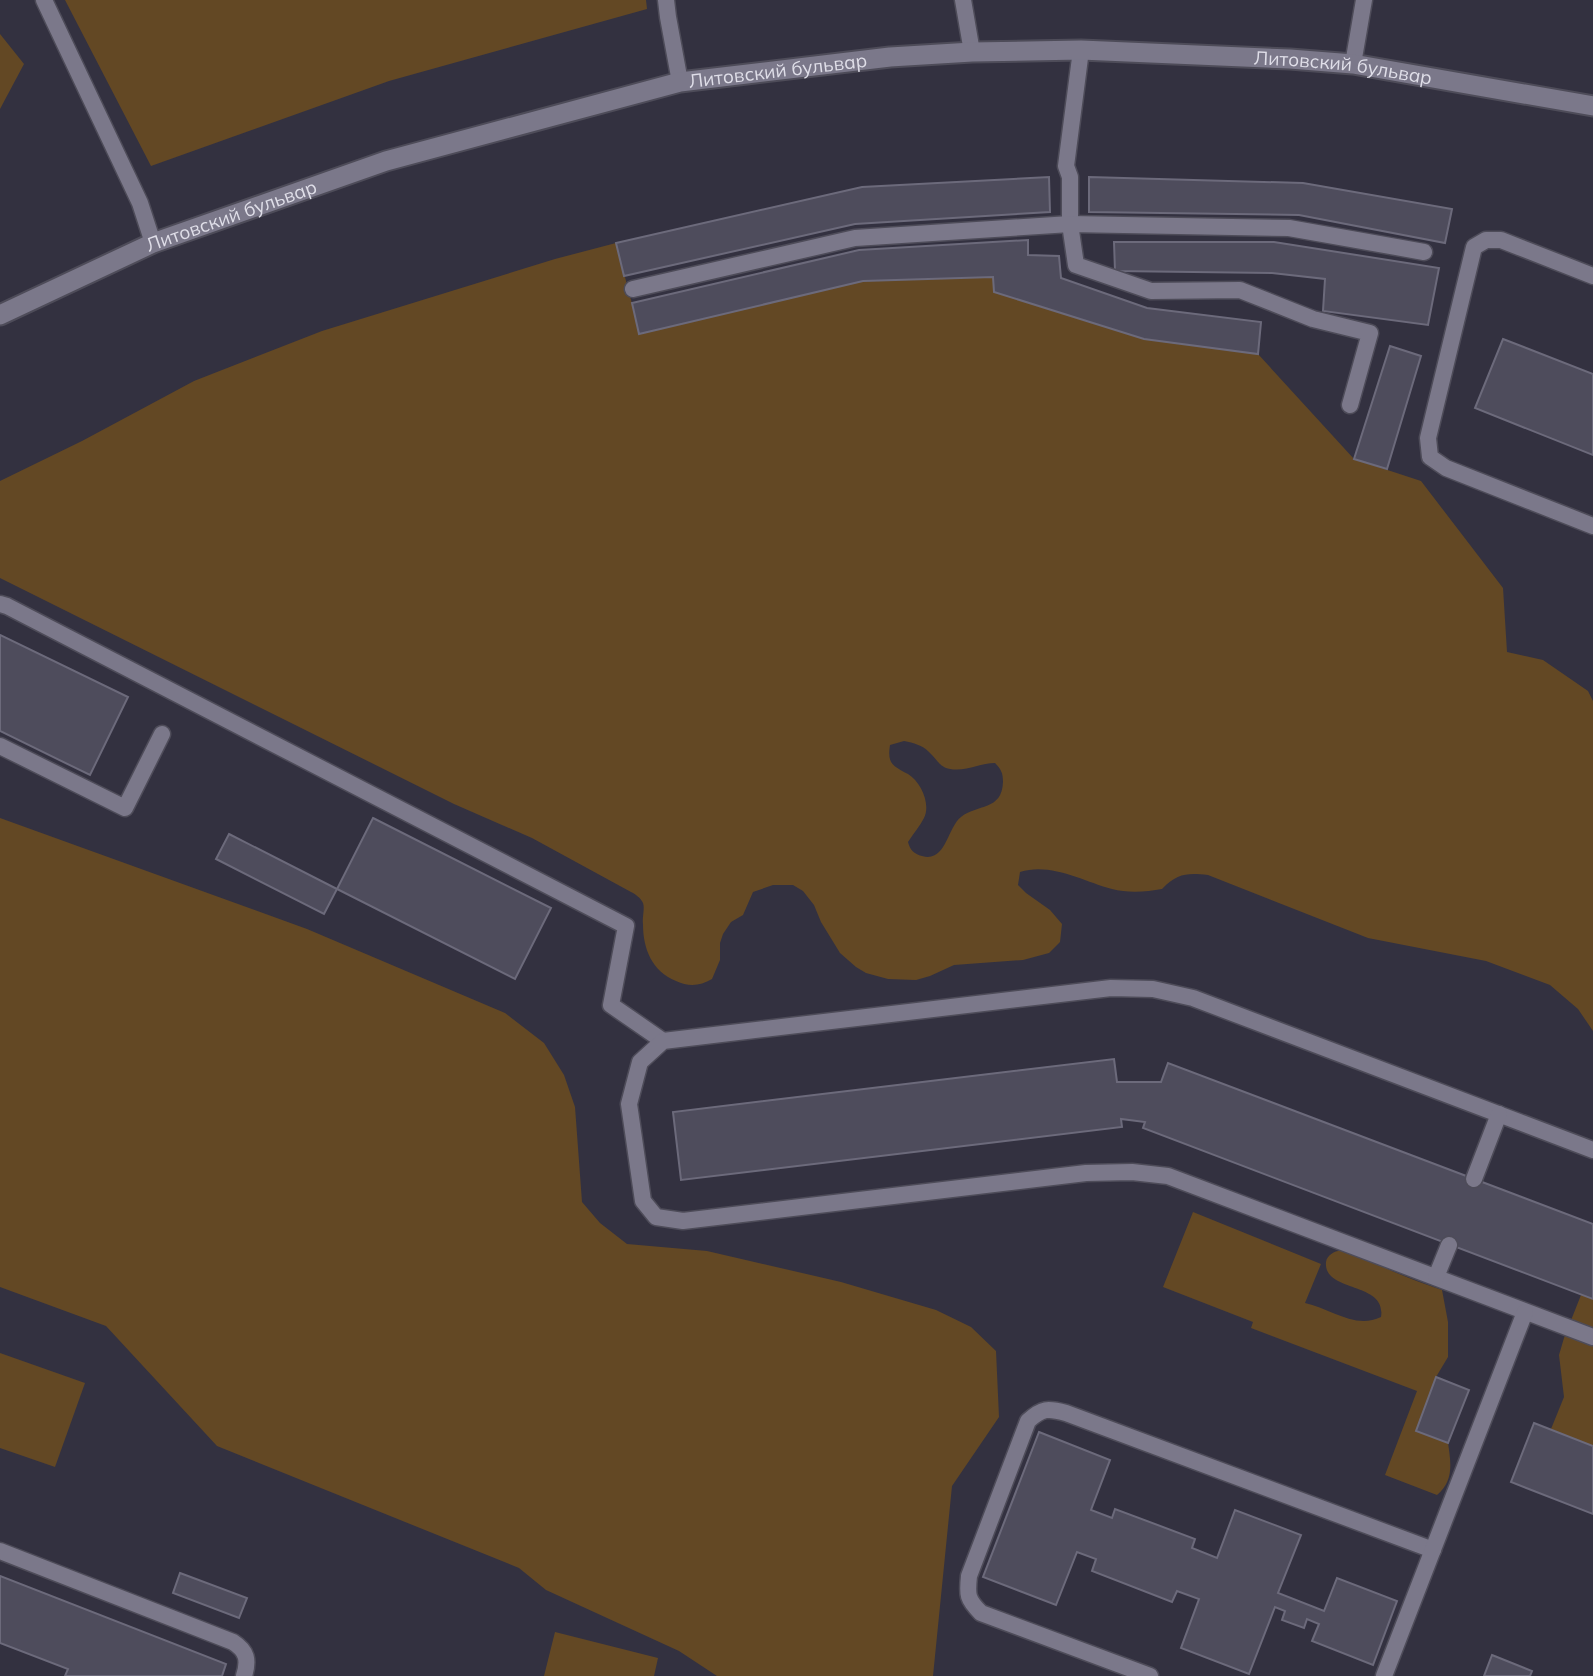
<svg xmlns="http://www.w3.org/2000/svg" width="1593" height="1676" font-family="Mulish,sans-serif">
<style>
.green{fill:#634824;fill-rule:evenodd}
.building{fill:#4e4c5c;stroke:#6c6a7b;stroke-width:2}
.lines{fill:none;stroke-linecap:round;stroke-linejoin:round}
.service-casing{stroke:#4e4c59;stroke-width:19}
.secondary-casing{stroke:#4e4c59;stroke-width:23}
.service{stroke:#7b788a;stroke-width:16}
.secondary{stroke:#7b788a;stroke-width:19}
.labels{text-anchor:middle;stroke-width:7;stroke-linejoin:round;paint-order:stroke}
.street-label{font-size:19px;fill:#dfdee8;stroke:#333140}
</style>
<rect width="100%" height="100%" fill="#333140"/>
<g class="green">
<path d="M65 0H646L647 9 389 81 151 166Z"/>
<path d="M0 34 24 64 0 109Z"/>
<path d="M616 243 640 334 863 281 993 277 994 292 1144 339 1258 354 1354 459 1421 481 1503 588 1507 652 1543 660 1588 691 1593 701V1031L1578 1009 1550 985 1486 961 1368 938 1208 875C1187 873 1178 873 1162 889 1146 892 1127 893 1112 889 1083 881 1050 862 1020 872L1018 885 1026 893 1050 910 1062 924 1060 942 1049 953 1023 960 954 965 930 976 916 980 888 979 866 973 856 967 840 953 821 922 814 905 803 891 793 885H773L753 892 743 915 731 922 723 934 720 943V960L712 979C700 986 689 987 676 981 652 971 643 949 643 924 642 918 645 908 643 903 641 898 635 894 631 892L532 838 454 804 0 578V481L82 441 194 381 322 331 555 259ZM904 741C914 743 922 745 929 752 937 759 939 767 950 769 966 772 980 763 995 763 1001 769 1003 773 1003 782 1002 811 977 804 961 817 947 828 946 863 922 856 914 854 910 850 908 842 913 834 920 826 924 818 931 804 921 782 908 774 893 766 887 764 890 745Z"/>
<path d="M0 818 307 929 505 1013 544 1043 564 1075 575 1107 582 1202 600 1223 627 1244 707 1251 841 1282 936 1310 971 1327 996 1351 999 1417 952 1486 933 1676H717L679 1651 546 1590 519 1568 217 1446 106 1326 0 1287Z"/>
<path d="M1193 1212 1321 1264 1305 1303C1330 1308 1355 1330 1381 1317 1387 1281 1323 1293 1326 1262 1327 1255 1336 1250 1342 1251 1357 1252 1379 1265 1392 1271 1408 1278 1425 1284 1442 1290L1448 1322V1357L1436 1377 1416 1431 1448 1443C1451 1463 1454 1481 1437 1495L1385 1475 1417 1391 1251 1328 1253 1322 1163 1287Z"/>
<path d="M1581 1295 1593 1299V1446L1551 1429 1564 1397 1559 1355 1564 1338Z"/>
<path d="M0 1353 85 1383 55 1467 0 1448Z"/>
<path d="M555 1632 658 1658 654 1676H544Z"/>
</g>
<g class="building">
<path d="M1049 177 1050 212 855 224 624 276 616 243 862 187Z"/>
<path d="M1089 177 1303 183 1452 209 1445 243 1299 215 1089 212Z"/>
<path d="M1028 240V255L1059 256 1061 278 1147 308 1261 322 1258 354 1144 339 994 292 993 277 863 281 639 334 632 303 859 250Z"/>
<path d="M1114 242H1274L1439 268 1428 325 1323 311 1325 279 1272 273 1115 271Z"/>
<path d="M1503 339 1593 374V455L1475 408Z"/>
<path d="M1390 346 1421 356 1387 469 1354 459Z"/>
<path d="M0 635 128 697 90 775 0 731Z"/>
<path d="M373 818 551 908 515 979 337 889Z"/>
<path d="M229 834 337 889 324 914 216 859Z"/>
<path d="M1114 1059 1117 1082H1161L1168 1063 1593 1224V1299L1143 1128 1145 1122 1121 1119 1122 1127 681 1180 673 1112Z"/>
<path d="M1436 1377 1469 1390 1448 1443 1416 1431Z"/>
<path d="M1534 1423 1593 1446V1514L1511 1482Z"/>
<path d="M1039 1432 1110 1460 1091 1510 1112 1518 1115 1509 1195 1539 1192 1548 1217 1558 1235 1510 1301 1535 1278 1593 1324 1611 1337 1578 1397 1601 1373 1665 1312 1641 1319 1624 1307 1619 1304 1628 1282 1620 1285 1611 1275 1607 1249 1674 1181 1648 1199 1599 1177 1591 1172 1602 1092 1571 1096 1559 1077 1552 1056 1605 983 1577Z"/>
<path d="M180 1573 247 1598 239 1618 173 1593Z"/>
<path d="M0 1576 226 1664 222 1676H65L68 1669 0 1643Z"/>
<path d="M1492 1655 1532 1671 1530 1676H1484Z"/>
</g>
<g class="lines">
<defs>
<g id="service">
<path d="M44 0 140 203 153 243"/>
<path d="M666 0 668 17 680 82"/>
<path d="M963 0 972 52"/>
<path d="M1081 50 1066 166 1070 177V224L1076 265 1151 291 1240 290 1313 319 1370 333 1350 405"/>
<path d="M1353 64 1364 0"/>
<path d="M1593 276 1501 240H1486L1474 247 1428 438 1430 457 1446 468 1593 526"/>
<path d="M633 289 855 238 1070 224 1289 228 1424 252"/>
<path d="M0 604 7 606 626 926 611 1005 663 1041"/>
<path d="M0 746 125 808 162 734"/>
<path d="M1593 1150 1193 998 1153 989 1111 988 663 1041 640 1062 629 1104 643 1201 656 1217 683 1221 1086 1173 1132 1172 1168 1176 1593 1337"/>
<path d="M1474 1179 1499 1114"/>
<path d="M1436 1277 1449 1245"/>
<path d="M0 1551 233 1642C247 1651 249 1660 244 1676"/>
<path d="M1150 1676 981 1613C967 1599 967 1595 969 1576L1028 1421C1042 1408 1048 1408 1066 1413L1433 1550"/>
<path d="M1384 1676 1525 1312"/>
</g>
<g id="secondary">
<path id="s1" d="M0 315 153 243 386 161 680 82 890 57 972 52 1081 50 1290 59 1353 64 1593 106"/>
</g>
</defs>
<use href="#service" class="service-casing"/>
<use href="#secondary" class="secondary-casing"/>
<use href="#service" class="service"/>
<use href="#secondary" class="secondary"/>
</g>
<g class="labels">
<g class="street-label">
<text dy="7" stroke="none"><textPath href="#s1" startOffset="1386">Литовский бульвар</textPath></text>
<text dy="7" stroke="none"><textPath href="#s1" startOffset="819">Литовский бульвар</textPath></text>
<text dy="7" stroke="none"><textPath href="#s1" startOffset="252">Литовский бульвар</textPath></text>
</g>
</g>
</svg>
